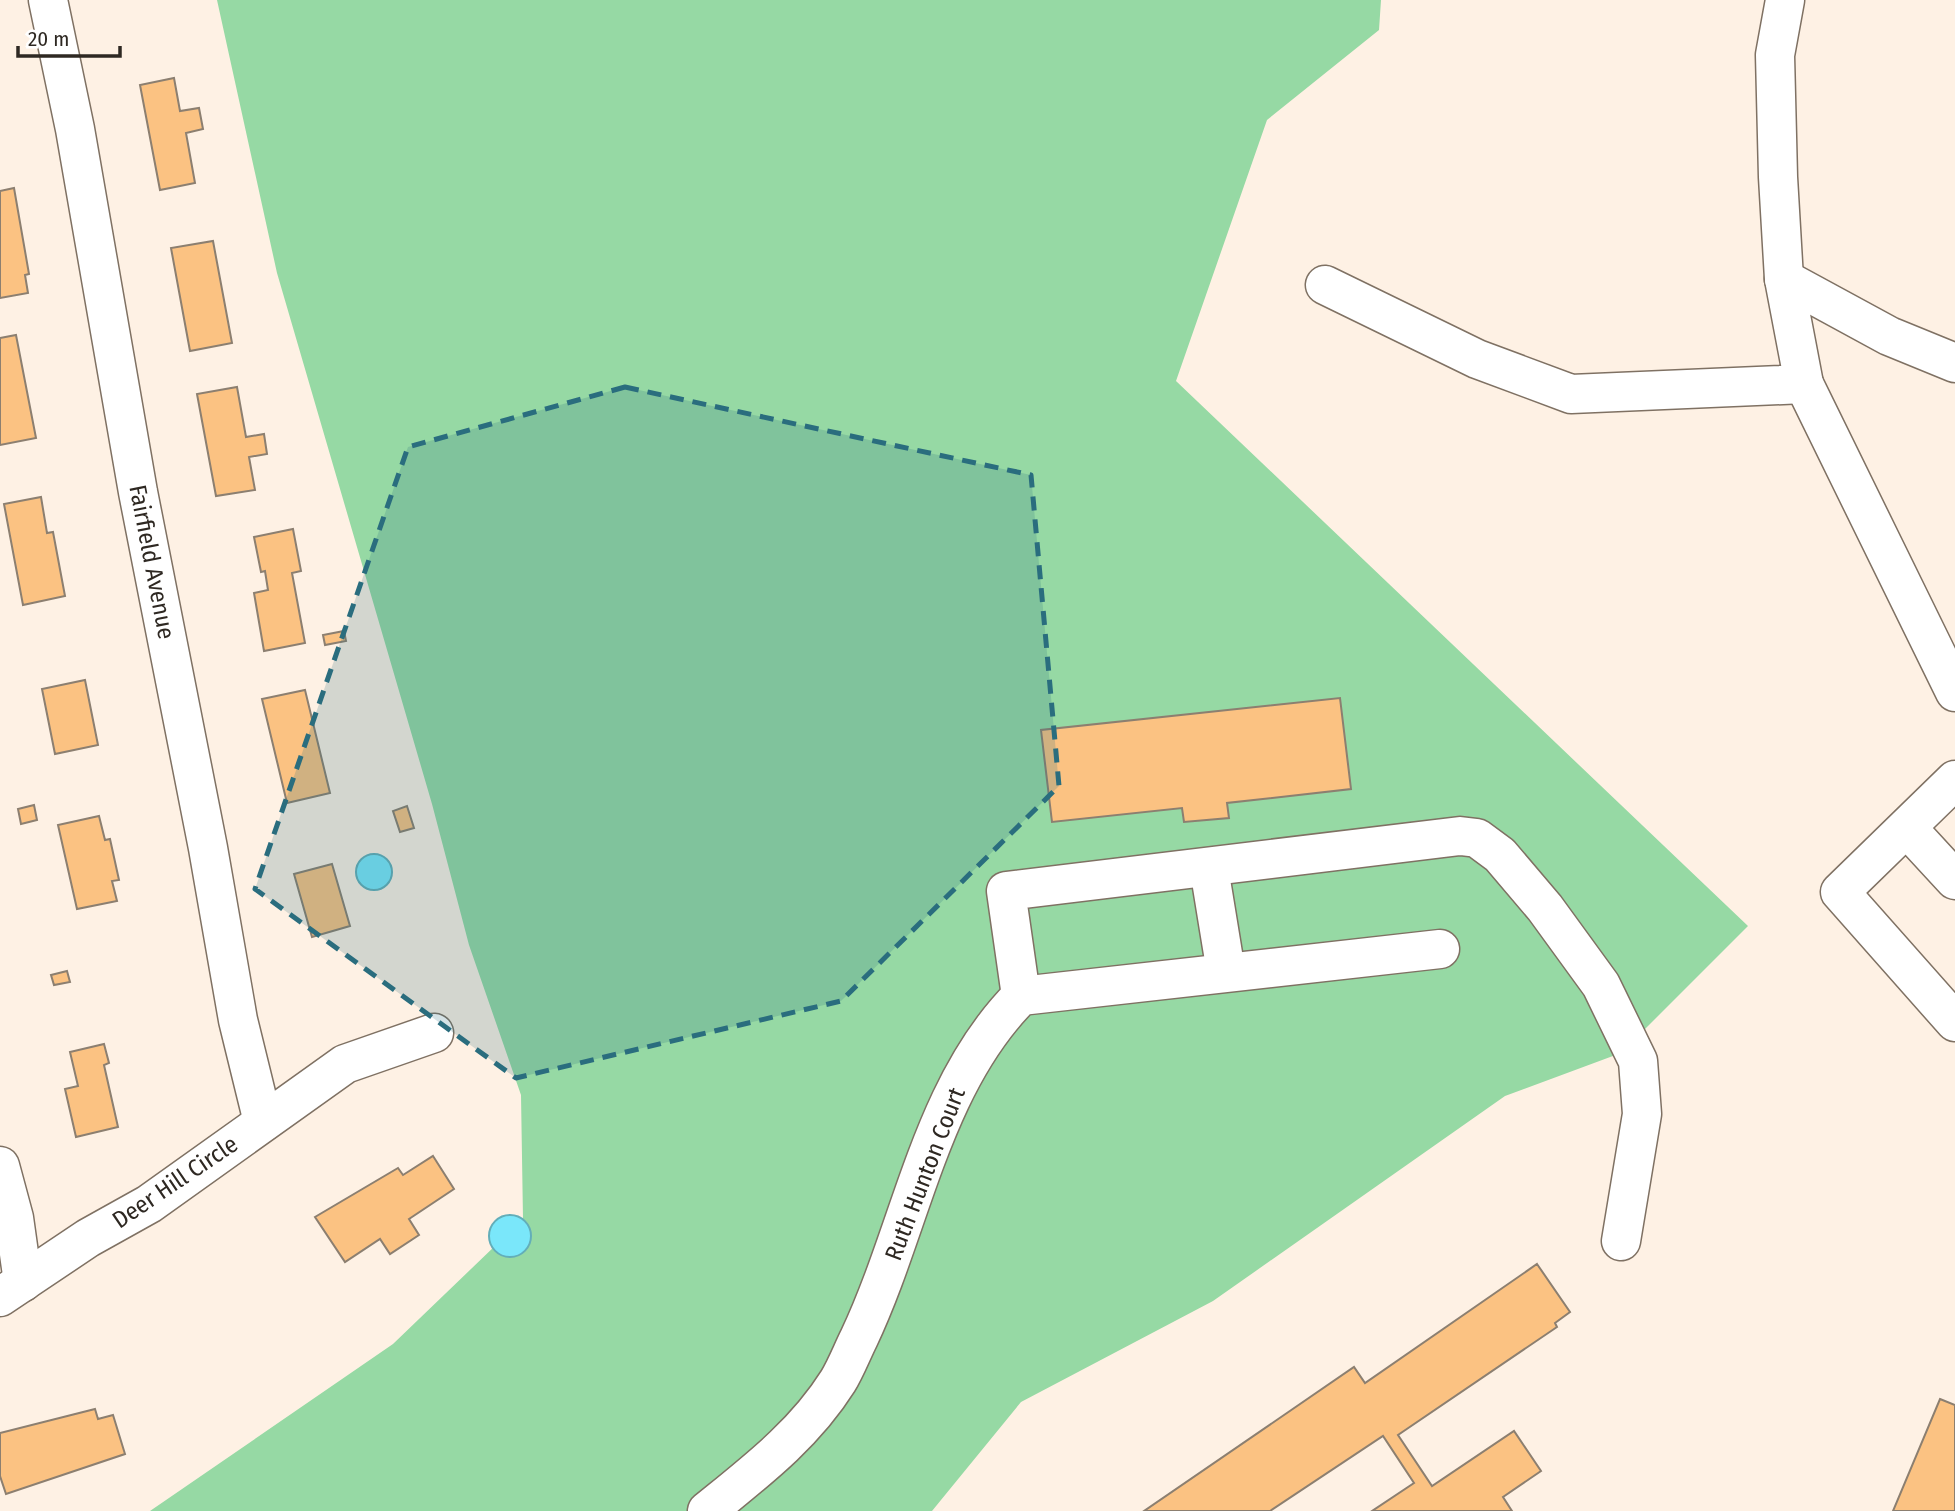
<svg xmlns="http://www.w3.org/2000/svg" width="1955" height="1511" font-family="'Fira Sans Condensed',sans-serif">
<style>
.green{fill:#96d9a4}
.water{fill:#7ae7fa;stroke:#63aeb9;stroke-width:2}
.building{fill:#fbc282;stroke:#8c7f70;stroke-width:2}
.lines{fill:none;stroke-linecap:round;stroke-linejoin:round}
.minor-casing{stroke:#7f7163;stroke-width:41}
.minor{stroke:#fff;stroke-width:38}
.marked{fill:#2a6d7e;fill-opacity:0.2;stroke:#2a6d7e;stroke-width:5;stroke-dasharray:14 9;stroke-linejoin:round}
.labels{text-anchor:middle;stroke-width:6;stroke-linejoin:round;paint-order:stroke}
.street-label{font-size:24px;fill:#2e2822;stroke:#fff}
</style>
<rect width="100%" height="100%" fill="#fef1e4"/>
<path class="green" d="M217 0H1381L1379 30 1267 120 1176 381 1748 926 1621 1053 1505 1096 1213 1301 1021 1402 932 1511H150L393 1344 523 1219 521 1095 469 945 432 804 277 273Z"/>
<g class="water">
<circle cx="374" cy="872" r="18"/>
<circle cx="510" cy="1236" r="21"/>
</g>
<g class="building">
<path d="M174 78 180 111 199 108 203 129 186 133 195 183 160 190 140 85Z"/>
<path d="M14 188 29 274 25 275 28 293 0 298V191Z"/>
<path d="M213 241 232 343 190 351 171 248Z"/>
<path d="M16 335 36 438 0 445V338Z"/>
<path d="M237 387 246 437 264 434 267 454 249 457 255 490 216 496 197 394Z"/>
<path d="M41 497 47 533 53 532 65 596 23 605 4 504Z"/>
<path d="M293 529 301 571 292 573 305 643 264 651 254 593 268 590 265 571 261 572 254 537Z"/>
<path d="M344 631 346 641 325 645 323 635Z"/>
<path d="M85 680 98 745 55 754 42 689Z"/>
<path d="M305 690 330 793 287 803 262 699Z"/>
<path d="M1340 698 1351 789 1227 803 1229 818 1184 822 1182 808 1052 822 1041 730Z"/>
<path d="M34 805 37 820 21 824 18 809Z"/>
<path d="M407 806 414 828 400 832 393 811Z"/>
<path d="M99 816 105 840 110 839 119 880 112 881 117 901 77 909 58 825Z"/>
<path d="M332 864 350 926 312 937 294 874Z"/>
<path d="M67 971 70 982 54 985 51 975Z"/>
<path d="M104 1044 109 1063 104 1065 118 1127 76 1137 65 1089 78 1086 70 1052Z"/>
<path d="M433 1156 454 1189 409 1219 419 1235 390 1254 380 1239 345 1262 315 1217 398 1168 403 1175Z"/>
<path d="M1537 1264 1570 1312 1555 1323 1557 1327 1398 1435 1432 1486 1514 1431 1541 1471 1503 1497 1512 1511H1372L1414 1483 1383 1436 1270 1511H1144L1354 1367 1365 1383Z"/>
<path d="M1940 1399 1955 1405V1511H1893Z"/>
<path d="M95 1409 98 1419 113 1415 125 1454 6 1494 0 1476V1433Z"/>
</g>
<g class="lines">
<defs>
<g id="minor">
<path d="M48 0 75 129 138 492 208 848 238 1020 263 1122"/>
<path d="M1784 279 1889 336 1955 363"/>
<path d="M1325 285 1477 359 1571 394 1804 384 1784 279 1778 177 1775 55 1785 0"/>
<path d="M1804 384 1955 692"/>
<path d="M1955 780 1840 892 1955 1022"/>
<path d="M1907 828 1955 880"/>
<path d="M1209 868 1226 972"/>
<path d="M1021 996 1006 891 1460 836 1477 838 1500 855 1545 908 1601 985 1638 1061 1642 1114 1621 1241"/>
<path d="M0 1166 14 1218 23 1282"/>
<path d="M0 1297 88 1238 149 1204 345 1064 434 1033"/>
<path d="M707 1511C755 1472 804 1435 838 1381 846 1368 852 1352 859 1338 912 1226 931 1086 1021 996L1440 949"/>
</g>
</defs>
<use href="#minor" class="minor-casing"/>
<use href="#minor" class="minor"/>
</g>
<path class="marked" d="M625 387 1031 475 1059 786 841 1001 516 1078 255 889 408 447Z"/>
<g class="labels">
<g class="street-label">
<text transform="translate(152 562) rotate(79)" y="8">Fairfield Avenue</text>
<text transform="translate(925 1174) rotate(-69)" y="8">Ruth Hunton Court</text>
<text transform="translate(175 1182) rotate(-34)" y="8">Deer Hill Circle</text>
</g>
</g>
<path d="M18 46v10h102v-10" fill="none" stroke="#2e2822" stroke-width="3.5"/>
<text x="28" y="46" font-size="21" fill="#2e2822" stroke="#ffffff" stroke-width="5" paint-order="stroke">20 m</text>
</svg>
